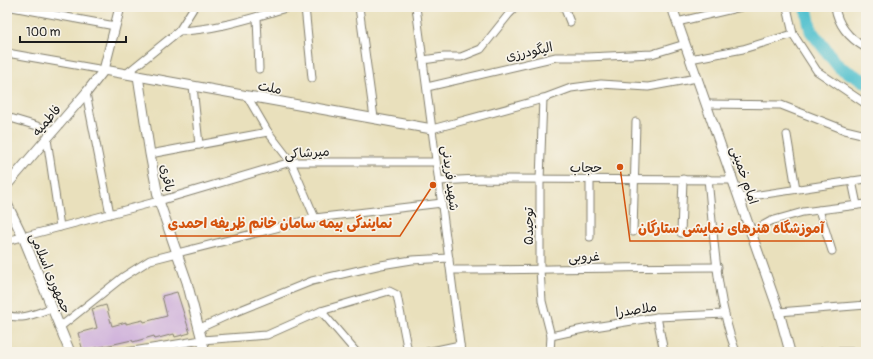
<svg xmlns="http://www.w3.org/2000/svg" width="873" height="359" font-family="Pangolin,'Playpen Sans Arabic',sans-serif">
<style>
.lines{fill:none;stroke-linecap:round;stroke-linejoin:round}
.river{stroke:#56c2cf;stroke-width:13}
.building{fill:#d0b3db}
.street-casing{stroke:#827e6c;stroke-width:9}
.secondary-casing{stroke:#827e6c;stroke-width:11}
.street{stroke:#fff;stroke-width:7}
.secondary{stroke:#fff;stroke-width:9}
.labels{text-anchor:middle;stroke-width:3.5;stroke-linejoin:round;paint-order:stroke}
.street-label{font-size:13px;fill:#1c1c1c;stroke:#f7f3e8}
.leader{fill:none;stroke:#d4530e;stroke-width:1.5}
.callout-dot{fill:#d4530e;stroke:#f7f3e8;stroke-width:1.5}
.callout-label{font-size:14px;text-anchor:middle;font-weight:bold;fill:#d4530e;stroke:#f7f3e8;stroke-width:3.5;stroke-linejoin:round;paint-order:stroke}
</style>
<rect width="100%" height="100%" fill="#f7f3e8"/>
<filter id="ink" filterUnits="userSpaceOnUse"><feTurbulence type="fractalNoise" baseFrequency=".025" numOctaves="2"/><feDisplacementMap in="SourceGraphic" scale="8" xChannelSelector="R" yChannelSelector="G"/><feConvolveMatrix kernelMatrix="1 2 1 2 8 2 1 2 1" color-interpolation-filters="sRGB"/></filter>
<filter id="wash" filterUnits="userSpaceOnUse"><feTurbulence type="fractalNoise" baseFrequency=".012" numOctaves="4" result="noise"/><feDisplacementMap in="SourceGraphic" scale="16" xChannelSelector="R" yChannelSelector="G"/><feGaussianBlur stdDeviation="0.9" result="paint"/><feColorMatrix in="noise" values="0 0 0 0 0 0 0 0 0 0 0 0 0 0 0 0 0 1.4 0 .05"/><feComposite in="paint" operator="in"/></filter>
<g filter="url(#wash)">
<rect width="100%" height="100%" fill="#e9e0bc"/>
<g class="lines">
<path class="river" d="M806 7 811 31 839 67 866 82"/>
</g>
<g id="blocks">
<path class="building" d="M177 292 190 333 175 337 174 334 155 339 154 336 133 342 132 340 83 351 78 333 97 328 92 309 106 305 112 326 126 322V324L143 320 144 322 167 316 162 296Z"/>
</g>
</g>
<g filter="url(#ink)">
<use href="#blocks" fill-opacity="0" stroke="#827e6c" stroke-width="1"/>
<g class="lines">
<defs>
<g id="street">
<path d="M12 7 115 26"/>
<path d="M305 7 312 78"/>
<path d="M359 7 374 118"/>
<path d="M416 7 461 352"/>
<path d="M564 7 570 22"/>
<path d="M787 7 793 34 817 71 866 104"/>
<path d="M835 7C838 26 850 39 866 48"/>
<path d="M257 17 259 69"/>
<path d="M677 22 741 7"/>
<path d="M179 31C217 30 254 17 290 7"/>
<path d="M7 53 104 70"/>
<path d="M690 59 743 49 793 34"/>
<path d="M423 60 444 57H461L481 49 509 14 516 7"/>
<path d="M126 74 179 31 194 7"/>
<path d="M193 86 199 145"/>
<path d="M427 87 556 57H587L652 54 685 44"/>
<path d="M86 93 110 214"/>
<path d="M247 96 268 132 291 162 315 218"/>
<path d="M543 98 540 180V270L542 301 551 336 550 352"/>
<path d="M706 104 781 105 845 130 866 135"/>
<path d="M7 117 54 131"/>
<path d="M432 129 539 100 571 88 601 84 648 87 697 78"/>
<path d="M787 135 796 189"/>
<path d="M47 139 60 227"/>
<path d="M150 154 268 132"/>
<path d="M708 179C714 235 716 300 736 352"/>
<path d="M439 181 479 179 733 180"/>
<path d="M852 181 857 205"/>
<path d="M739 198 866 179"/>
<path d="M819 210 832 251"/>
<path d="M633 232 636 122"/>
<path d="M751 232 771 221 803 212 866 204"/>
<path d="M681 233 683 179"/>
<path d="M590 237V179"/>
<path d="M7 241 159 201 291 162H436"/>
<path d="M451 270C540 270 629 267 718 267"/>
<path d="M321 311 356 352"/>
<path d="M779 312 866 305"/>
<path d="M7 315C22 321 37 313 52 308"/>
<path d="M657 317 664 352"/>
<path d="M60 327 123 277 150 260 315 218 442 203"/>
<path d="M200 328 233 313 312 281 381 265 412 260 449 258"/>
<path d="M551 336 588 328 657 317 725 314"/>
<path d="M127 352 202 340 267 335 321 311 389 291 397 295 408 352"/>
<path d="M427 352 460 345"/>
<path d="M822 352H852"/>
</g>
<g id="secondary">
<path d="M672 7 779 312 790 352"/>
<path d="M104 70 432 129"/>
<path d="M138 76 150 154 159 201 187 282 205 352"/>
<path d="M7 185 86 93 104 70 120 7"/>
<path d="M7 204 23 237 70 352"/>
</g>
</defs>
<use href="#street" class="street-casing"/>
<use href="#secondary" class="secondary-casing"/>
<use href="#street" class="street"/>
<use href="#secondary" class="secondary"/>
</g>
</g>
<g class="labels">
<g class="street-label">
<text transform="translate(529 51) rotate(-12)" y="5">الیگودرزی</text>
<text transform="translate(270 87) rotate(10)" y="5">ملت</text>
<text transform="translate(46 120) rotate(-49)" y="5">فاطمیه</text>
<text transform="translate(307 152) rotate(-4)" y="5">میرشاکی</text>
<text x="586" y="172">حجاب</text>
<text transform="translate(745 175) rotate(71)" y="5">امام خمینی</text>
<text transform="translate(168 178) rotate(79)" y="5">باقری</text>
<text transform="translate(451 178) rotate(83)" y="5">شهید فریدنی</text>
<text transform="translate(528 226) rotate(-90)" y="5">توحید۵</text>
<text transform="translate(584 256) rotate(-2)" y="5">غروبی</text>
<text transform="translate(51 273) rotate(67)" y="5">جمهوری اسلامی</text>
<text transform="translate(636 309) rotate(-8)" y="5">ملاصدرا</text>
</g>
</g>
<path class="leader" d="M433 185L400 236H160M620 167L630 241H832"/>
<g class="callout-dot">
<circle cx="433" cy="185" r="4"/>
<circle cx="620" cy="167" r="4"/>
</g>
<g class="callout-label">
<text x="280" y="228">نمایندگی بیمه سامان خانم ظریفه احمدی</text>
<text x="731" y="233">آموزشگاه هنرهای نمایشی ستارگان</text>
</g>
<rect width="873" height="359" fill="none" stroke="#f7f3e8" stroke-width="24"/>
<path d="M20 36v6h106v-6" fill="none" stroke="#1c1c1c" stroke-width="2"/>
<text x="26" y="36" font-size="12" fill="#1c1c1c" stroke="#f7f3e8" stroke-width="3" paint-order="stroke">100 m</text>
</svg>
